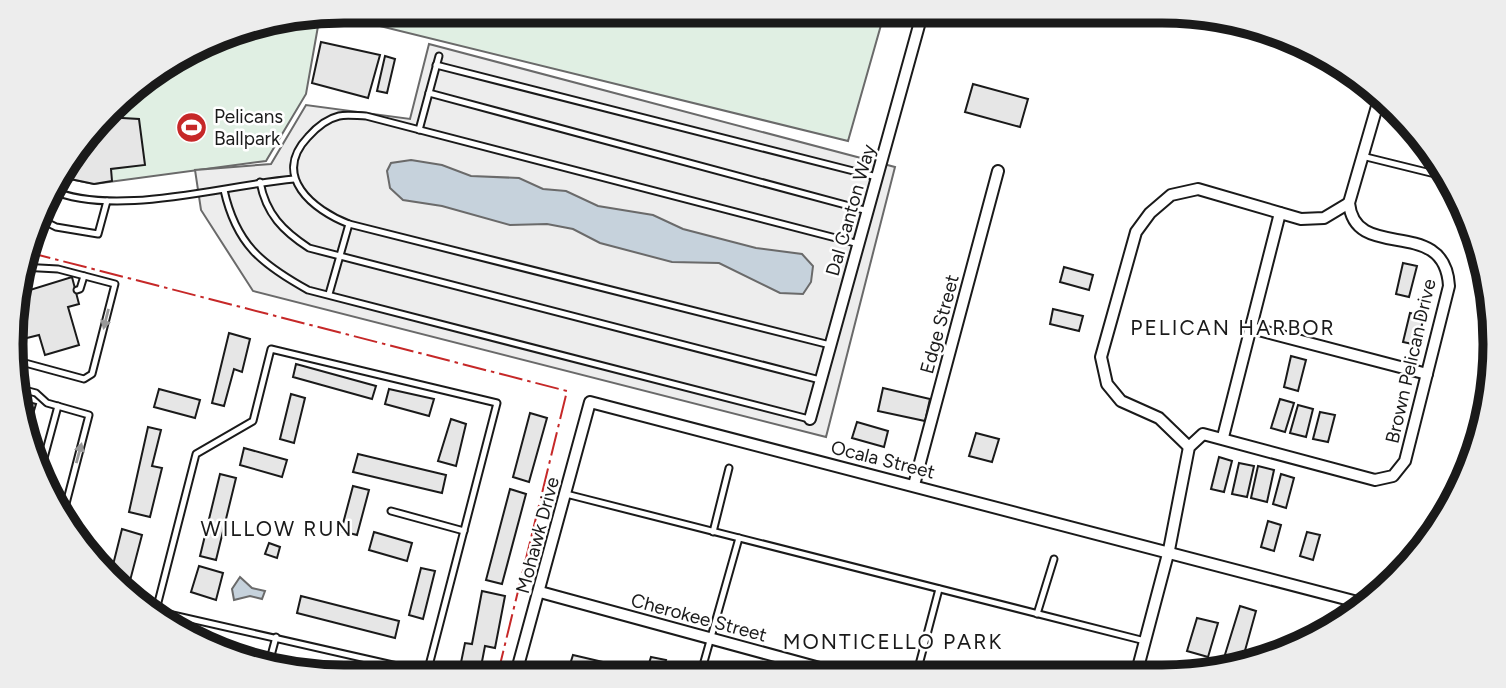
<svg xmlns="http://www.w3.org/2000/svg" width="1506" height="688" font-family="Figtree,sans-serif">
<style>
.green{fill:#e0efe3;stroke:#6a6a6a;stroke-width:2}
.parking{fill:#ededed;stroke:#6a6a6a;stroke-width:2}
.water{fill:#c6d2dc;stroke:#6a6a6a;stroke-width:2}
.building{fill:#e6e6e6;stroke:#1a1a1a;stroke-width:2}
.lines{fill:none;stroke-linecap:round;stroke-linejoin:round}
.lane-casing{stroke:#1a1a1a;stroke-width:9}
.street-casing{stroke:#1a1a1a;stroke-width:14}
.lane{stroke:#fff;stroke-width:5}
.street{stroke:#fff;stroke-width:10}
.power{stroke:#c62828;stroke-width:2;stroke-dasharray:24 5 3.5 5;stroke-linecap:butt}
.oneway{fill:#989898}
.labels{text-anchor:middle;stroke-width:5;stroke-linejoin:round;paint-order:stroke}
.poi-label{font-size:19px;fill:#1a1a1a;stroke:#fff;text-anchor:start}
.street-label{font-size:19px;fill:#1a1a1a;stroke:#fff}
.neighbourhood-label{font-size:21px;letter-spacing:2px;fill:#1a1a1a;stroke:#fff}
.rim{fill:none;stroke:#1a1a1a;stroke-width:9}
</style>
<rect width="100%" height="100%" fill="#fff"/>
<g class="green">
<path d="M344 11H775L793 15 802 11H885L848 141 327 13Z"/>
<path d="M320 15 306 94 266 161 94 184 56 176 124 93 236 28Z"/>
</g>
<path class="parking" d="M429 44 895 167 826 437 253 291 201 210 195 170 271 164 306 105 410 119Z"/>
<g class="water">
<path d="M411 160 442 165 471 176 519 178 543 189 566 191 598 206 653 215 683 229 756 248 802 254 813 266 811 282 803 294 780 293 719 263 672 262 600 243 573 229 547 224 510 225 442 206 403 200 390 188 387 171 391 163Z"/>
<path d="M240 577 252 588 265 591 262 599 250 596 234 600 232 589Z"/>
</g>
<g class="building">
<path d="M321 42 380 55 368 98 312 83Z"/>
<path d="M385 56 395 59 387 93 377 91Z"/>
<path d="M973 84 1028 99 1020 127 965 112Z"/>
<path d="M105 117 139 119 145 165 111 169 112 181 94 184 56 176Z"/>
<path d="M1403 263 1417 266 1409 297 1396 294Z"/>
<path d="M1064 267 1093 275 1089 290 1060 282Z"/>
<path d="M24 268 30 290 72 277 79 304 68 307 79 345 45 355 39 335 15 341 17 279Z"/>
<path d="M1053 309 1083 316 1079 331 1050 324Z"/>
<path d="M1410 313 1424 316 1417 345 1403 342Z"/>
<path d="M229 333 250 339 242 372 234 369 224 406 212 403Z"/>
<path d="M1291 356 1306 360 1298 391 1284 387Z"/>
<path d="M296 364 376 386 372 399 293 377Z"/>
<path d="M883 388 930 399 925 421 878 411Z"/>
<path d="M159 389 200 400 195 418 154 407Z"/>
<path d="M389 389 434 399 429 416 385 404Z"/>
<path d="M291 394 305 398 294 443 280 439Z"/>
<path d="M17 399 36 404 28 431Z"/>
<path d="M1280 399 1294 403 1285 432 1271 428Z"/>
<path d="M1298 405 1313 409 1306 437 1290 433Z"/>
<path d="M1320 412 1335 415 1328 442 1313 439Z"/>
<path d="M530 413 547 418 529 482 513 477Z"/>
<path d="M451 419 466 424 456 466 438 461Z"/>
<path d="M857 422 888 431 884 447 852 438Z"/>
<path d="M148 427 161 430 152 466 162 468 150 517 129 512Z"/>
<path d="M976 433 999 439 992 462 969 456Z"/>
<path d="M244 448 287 460 282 477 240 465Z"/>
<path d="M358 454 446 475 442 493 353 472Z"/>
<path d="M1219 457 1232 461 1224 492 1211 489Z"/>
<path d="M1239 463 1254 466 1247 497 1232 494Z"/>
<path d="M1258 466 1274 470 1267 502 1251 498Z"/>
<path d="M220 474 236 478 216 560 200 556Z"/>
<path d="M1281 474 1294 478 1286 508 1273 504Z"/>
<path d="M353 486 369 490 357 535 341 531Z"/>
<path d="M510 489 526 494 502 584 486 580Z"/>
<path d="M1268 521 1281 525 1274 551 1261 547Z"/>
<path d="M122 529 142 535 126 596 110 577Z"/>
<path d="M374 532 412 543 407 561 369 550Z"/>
<path d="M1307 532 1320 535 1313 560 1300 556Z"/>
<path d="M269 543 280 547 277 558 265 554Z"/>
<path d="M199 566 223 573 216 600 191 592Z"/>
<path d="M421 568 435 571 423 619 409 615Z"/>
<path d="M482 591 505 596 495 648 485 646 479 677H458L465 643 472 644Z"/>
<path d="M301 596 399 621 395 638 297 613Z"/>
<path d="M1240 606 1256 611 1241 665 1238 666 1223 661Z"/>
<path d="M1197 618 1218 623 1208 657 1187 651Z"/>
<path d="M573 655 603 662 599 677H566Z"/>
<path d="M651 657 666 660 661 676H645Z"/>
<path d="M1187 667 1207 672 1184 675Z"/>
</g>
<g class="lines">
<defs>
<g id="lane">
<path d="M436 65 877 177"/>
<path d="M429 93 868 211"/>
<path d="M419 130 439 56"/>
<path d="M1362 156 1443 176"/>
<path d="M260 182C266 214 283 231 309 248L820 380"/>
<path d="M51 190C116 218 224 185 294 179"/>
<path d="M224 190C236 244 261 264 308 290L809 419"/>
<path d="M40 219 56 227 98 234 107 201"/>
<path d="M77 290 80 289 84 276"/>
<path d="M329 294 349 224"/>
<path d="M830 345 349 224C313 210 271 176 308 137 316 128 326 119 339 116 347 114 358 116 366 116L859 244"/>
<path d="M14 360 84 379 92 374 115 284 58 269 21 267"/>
<path d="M13 387 36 393 47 403 89 415 62 519"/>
<path d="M41 469 58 406"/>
<path d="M566 494 1145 641"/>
<path d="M391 511 464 531"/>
<path d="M713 532 729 468"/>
<path d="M155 611 428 673"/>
<path d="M155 614 196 454 253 421 271 349 497 403 426 677"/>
<path d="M1037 614 1054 559"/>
<path d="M269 663 276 637"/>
<path d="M700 676 739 538"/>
<path d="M916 676 939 589"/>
</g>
<g id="street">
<path d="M1251 328 1427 374"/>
<path d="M810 419 923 11"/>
<path d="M1223 437 1280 213"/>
<path d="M1189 447 1159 418 1121 401 1107 384 1101 357 1136 232 1150 213 1171 195 1198 189 1301 219 1324 218 1349 203"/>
<path d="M914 485 998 171"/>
<path d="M540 592 849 676"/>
<path d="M1136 675 1169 550 1189 447 1203 434 1375 480 1393 476 1405 461 1449 286C1445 214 1355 264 1349 203L1380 96"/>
<path d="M515 677 590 402 1369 605"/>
</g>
</defs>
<use href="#lane" class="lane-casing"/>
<use href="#street" class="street-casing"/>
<use href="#lane" class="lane"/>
<use href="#street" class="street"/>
<path class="power" d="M27 252 567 391 497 677"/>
</g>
<defs><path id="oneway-solid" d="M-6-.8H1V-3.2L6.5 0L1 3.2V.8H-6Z" transform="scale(1.75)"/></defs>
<g class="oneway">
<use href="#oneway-solid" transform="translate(106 319) rotate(104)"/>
<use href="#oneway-solid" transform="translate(79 453) rotate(-75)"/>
</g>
<defs>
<symbol id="stadium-disc" viewBox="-11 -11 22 22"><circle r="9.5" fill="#c62828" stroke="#fff"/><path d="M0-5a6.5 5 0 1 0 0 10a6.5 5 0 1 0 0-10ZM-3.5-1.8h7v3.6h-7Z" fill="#fff"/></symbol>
</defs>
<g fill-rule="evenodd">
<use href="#stadium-disc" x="174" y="110" width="35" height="35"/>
</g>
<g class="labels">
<g class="poi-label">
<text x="214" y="123">Pelicans<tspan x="214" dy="22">Ballpark</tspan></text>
</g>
<g class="street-label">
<text transform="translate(850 210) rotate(-74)" y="7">Dal Canton Way</text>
<text transform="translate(939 324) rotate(-75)" y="7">Edge Street</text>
<text transform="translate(1410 361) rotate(-77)" y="7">Brown Pelican Drive</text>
<text transform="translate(883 459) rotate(14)" y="7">Ocala Street</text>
<text transform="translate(537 535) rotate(-75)" y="7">Mohawk Drive</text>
<text transform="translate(699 617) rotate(15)" y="7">Cherokee Street</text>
</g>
<g class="neighbourhood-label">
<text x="1233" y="335">PELICAN HARBOR</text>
<text x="277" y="536">WILLOW RUN</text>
<text x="893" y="649">MONTICELLO PARK</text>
</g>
</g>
<path d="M0 0H1506V688H0ZM344 23H1162A321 321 0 0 1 1483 344V344A321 321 0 0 1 1162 665H344A321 321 0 0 1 23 344V344A321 321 0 0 1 344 23Z" fill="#ededed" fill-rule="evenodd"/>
<path class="rim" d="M344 23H1162A321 321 0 0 1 1483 344V344A321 321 0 0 1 1162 665H344A321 321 0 0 1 23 344V344A321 321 0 0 1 344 23Z"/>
</svg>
